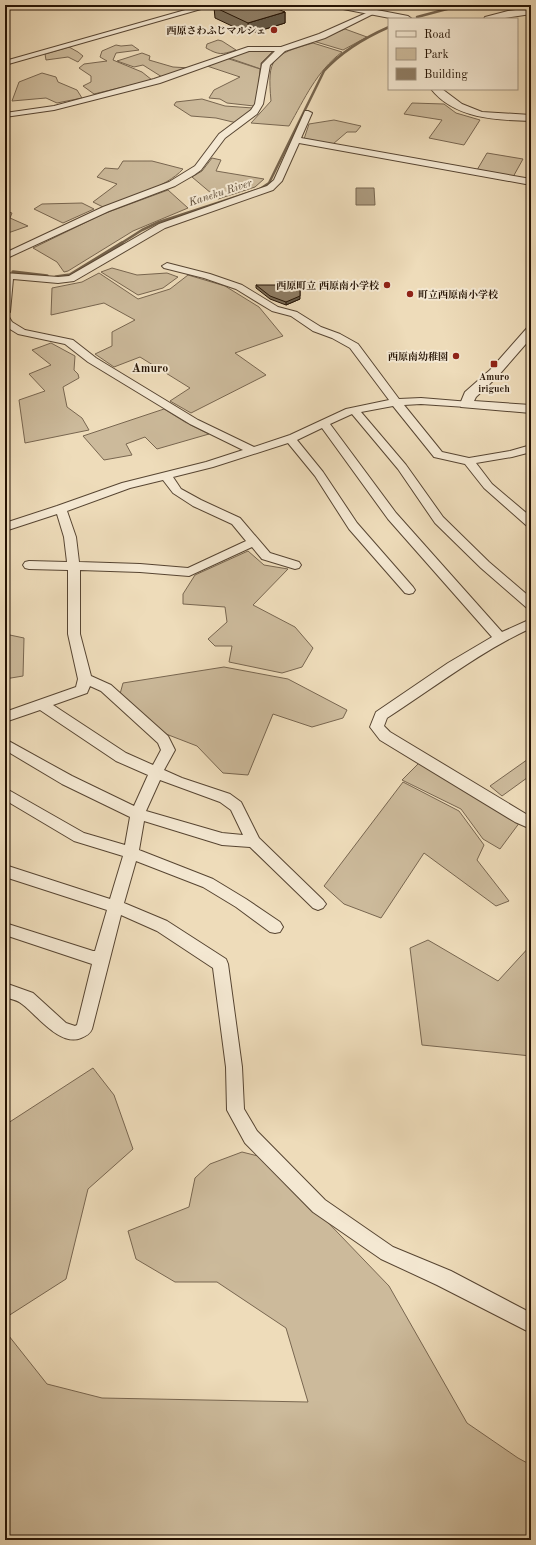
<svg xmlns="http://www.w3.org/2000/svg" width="536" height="1545" font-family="'Old Standard TT','Noto Serif JP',serif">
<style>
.green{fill:#ccba9b;stroke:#786650}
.water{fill:#aa987c;stroke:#75634c}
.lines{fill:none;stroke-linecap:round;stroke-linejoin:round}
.stream-far1{stroke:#75634c;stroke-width:2.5}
.stream{stroke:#75634c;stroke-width:3.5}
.minor-casing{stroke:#574532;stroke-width:2}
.tertiary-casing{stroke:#574532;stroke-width:2}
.minor{fill:#f4e8d2;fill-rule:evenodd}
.tertiary{fill:#f4e8d2;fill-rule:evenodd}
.wall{fill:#7a6b55;stroke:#251304}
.shaded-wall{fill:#635745;stroke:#251304}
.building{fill:#8e7c63;stroke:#251304}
.poi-dot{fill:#8f2418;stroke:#f4e8d2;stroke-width:1.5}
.labels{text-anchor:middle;stroke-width:4;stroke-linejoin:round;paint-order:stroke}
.far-poi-label{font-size:10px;font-weight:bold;fill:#251304;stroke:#f4e8d2;text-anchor:end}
.far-water-label{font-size:11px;font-style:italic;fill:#5a4834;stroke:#f4e8d2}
.far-quarter-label{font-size:12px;font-weight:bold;fill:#251304;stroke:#f4e8d2}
</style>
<rect width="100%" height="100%" fill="#eedcba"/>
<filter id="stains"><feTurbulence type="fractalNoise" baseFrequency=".005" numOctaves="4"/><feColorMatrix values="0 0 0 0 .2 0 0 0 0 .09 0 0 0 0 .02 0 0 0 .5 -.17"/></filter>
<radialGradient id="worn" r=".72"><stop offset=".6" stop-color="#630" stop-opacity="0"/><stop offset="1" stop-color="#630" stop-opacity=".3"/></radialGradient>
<g class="green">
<path d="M345 29 367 37 343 50 313 41Z"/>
<path d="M218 40 222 41 236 50C221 55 219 55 206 48L207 44Z"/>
<path d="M313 43 342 52C316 72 305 98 289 126L251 123 271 101C267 57 272 55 313 43Z"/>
<path d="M116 45 121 46 132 45 139 50 116 53 113 60 142 72 152 80 94 94 83 86 91 82V76L79 68 84 64 107 61 100 57 102 51Z"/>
<path d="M69 47 78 52 83 56 78 62 68 57 46 60 45 54Z"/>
<path d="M250 50H274L261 63V69L229 58Z"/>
<path d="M142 53 150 56 149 60 173 67 190 68 162 77 143 65 134 67 117 61Z"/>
<path d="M226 58 260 69 257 103 254 106 227 103 220 99 209 98 214 90 240 77 207 66Z"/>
<path d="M42 73 56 77 58 82 77 90 82 98 57 103 46 98 12 101 19 82Z"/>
<path d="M202 99 225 106 253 108 237 123 216 118 191 116 174 105 176 102Z"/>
<path d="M412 103 444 104 456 113 480 120 464 145 429 138 442 120 404 114Z"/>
<path d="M334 120 361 126 356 132H347L333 144 304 139 309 124Z"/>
<path d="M487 153 523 159 513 177 477 170Z"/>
<path d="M212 158 221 160 216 171 264 179 255 187 218 199 192 177 202 171Z"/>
<path d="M123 161H152L183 169C166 188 127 198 103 207L93 202 117 184 97 177 105 168 118 169Z"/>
<path d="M168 190 188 208 133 231 68 271 64 272 57 262 33 248 103 214Z"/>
<path d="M82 203 94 209 63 223 34 209 42 204Z"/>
<path d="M5 211 12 213 10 218 28 226 5 234Z"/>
<path d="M112 268 137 275 167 273 178 277 163 288 138 295 101 272Z"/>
<path d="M99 273 138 299 170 289 188 275 225 286 259 307 283 336 235 353 266 375 191 413 170 401 190 388 140 357 114 367 95 354 112 346V332L135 320 104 303 51 315 52 288 82 282Z"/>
<path d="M51 343 75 356 74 370 78 374 79 378 63 387 67 407 82 418 89 430 25 443 19 400 45 391 29 374 51 365 32 350Z"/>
<path d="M164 409 185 422 209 434 157 449 145 437 126 444 132 455 104 460 83 436Z"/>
<path d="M248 551 264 565 288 569 253 605 295 627 313 648 302 667 282 673 229 662 232 646H215L208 639 227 622 225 607 183 604V594L195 575Z"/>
<path d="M5 634 24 638 23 676 5 679Z"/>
<path d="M224 667 288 679 347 710 343 718 312 727 273 714 248 775 223 773 197 746 166 734 120 694 123 683Z"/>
<path d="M531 757V775L502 796 490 786Z"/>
<path d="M421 761 520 822 500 849 483 839 461 809 402 780Z"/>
<path d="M403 782 459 811 484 845 477 860 509 901 496 906 424 853 381 918 344 904 324 886Z"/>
<path d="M428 940 498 981 531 945V1056L422 1045 410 948Z"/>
<path d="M93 1068 114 1095 133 1149 88 1189 66 1279 5 1318V1125Z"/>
<path d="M242 1152 266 1158 389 1286 467 1423 518 1458 531 1465V1540H5V1331L47 1384 102 1398 308 1402 286 1328 217 1282H175L136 1259 128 1231 189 1207 195 1178 210 1164Z"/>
</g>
<path class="water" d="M356 188H374L375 205H356Z"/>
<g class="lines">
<g class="stream-far1">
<path d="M417 17 462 5"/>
<path d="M120 244 142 230 159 222 260 189 269 183 324 71C342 51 364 38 389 27"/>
</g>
<g class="stream">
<path d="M13 272 47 276"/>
<path d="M56 277 70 275 122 243"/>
</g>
<defs>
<g id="minor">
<path d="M203 5H215L5 65V61Z"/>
<path d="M373 10 375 11V13L325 38 285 51 270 65 263 104 257 114 225 138 201 170 194 175 175 186 109 211 5 259V253L103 207 169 182 195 166 219 134 251 110 255 104 262 64 275 51H249L160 83 54 110 5 117V113L54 106 154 79 248 47H281L319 34Z"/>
<path d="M305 111H308L312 113 301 138 531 179V185L299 143 282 181 273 190 165 228 74 281 58 283 13 279 10 312 7 314 12 322 25 330 73 340 96 358 198 420 254 447 290 435 346 409 389 400 350 348 332 338 313 331 291 316 272 311 236 289 204 278 164 268 162 266 167 263 210 274 242 285 278 307 297 312 321 327 340 334 358 344 399 399 421 398 470 402 471 404 466 407 421 404 404 405 442 452 469 458 510 451 531 445V452L512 457 476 463 492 484 531 517V527L527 526 484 488 465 464 434 457 393 406 361 412 406 465 443 517 489 562 531 598V609L527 608 481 568 435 523 398 469 352 414 330 424 396 513 502 632 531 619V628C478 653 435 687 387 718L384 726 390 732 531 817V829L515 822 380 740 370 727 376 712 448 663 492 637 388 519 322 428 297 440 323 472 357 523 413 587 415 590 413 593 409 594 405 593 349 529 315 476 288 443 213 467 173 477 181 489 201 500 240 518 270 553 299 562 301 565 299 568 295 569 262 559 252 547 189 576 140 572 80 570V634L91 676 111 685 168 736 175 750 164 770 182 778 230 794 241 802 259 838 323 900 326 904 323 908 318 910 313 908 250 847 222 845 144 821 139 850 213 879 246 899 280 922 283 927 280 932 275 933 270 932 236 907 203 887 136 861 124 903 167 921 226 959 228 964 242 1067 244 1109 257 1131 325 1200 393 1247 451 1271 531 1313V1333L437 1285 381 1259 313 1212 245 1143 227 1110 226 1067 213 968 157 931 121 915 92 1029C90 1034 86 1036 81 1038 60 1047 37 1015 22 1004 18 1000 10 999 5 997V983L33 993 66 1023 75 1026 77 1025 92 964 5 935V923L93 951H95L107 910 5 877V865L110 899 123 856 74 841 5 800V788L84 833 125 845 130 817 62 784 5 750V739L72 776 134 806 148 775 116 761 40 710 5 722V712L76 687 78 679 68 634V570L29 569 25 568 23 565 25 562 29 561 67 562 64 537 57 514 5 531V523L57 506 122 483 206 462 243 450 190 424 88 362 65 344 18 334 5 326V273L58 277 69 276 159 224 267 186 274 180ZM163 480 173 493 193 506 232 524 246 541 188 568 140 564 79 562 76 537 67 511 130 488ZM90 686 101 691 158 743 161 750 153 765 126 753 53 705 87 693ZM160 780 220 802 231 810 243 835 222 833 146 811Z"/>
</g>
<g id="tertiary">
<path d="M334 5H351L408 16 412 19H395L338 8Z"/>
<path d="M531 8V14L498 19H484L485 17 508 11Z"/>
<path d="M431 89H442L462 104 482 112 531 115V121C496 120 455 119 431 89Z"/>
<path d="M531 327V338L498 376 476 397 474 401 531 405V413L461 407 460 404 465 392 490 370 527 328Z"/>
</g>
</defs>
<use href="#minor" class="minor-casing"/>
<use href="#tertiary" class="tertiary-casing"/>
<use href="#minor" class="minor"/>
<use href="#tertiary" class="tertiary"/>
</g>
<g class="wall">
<path d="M214 7 285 12V23L249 34 215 18Z"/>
<path d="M256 285 300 299 286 305 270 299 256 288Z"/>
</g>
<g class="shaded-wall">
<path d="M285 12V23L249 34 248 23Z"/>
<path d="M300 285V299L286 305V302Z"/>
</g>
<g class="building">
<path d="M221 5H268L285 12 248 23 214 7Z"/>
<path d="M256 285H300V296L286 302 270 296Z"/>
</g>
<g class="poi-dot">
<circle cx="274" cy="30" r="4"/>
<circle cx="387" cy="285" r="4"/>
<circle cx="410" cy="294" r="4"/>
<circle cx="456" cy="356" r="4"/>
<rect x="490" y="360" width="8" height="8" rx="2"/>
</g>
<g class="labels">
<g class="far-poi-label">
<text x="266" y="34">西原さわふじマルシェ</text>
<text x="379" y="289">西原町立 西原南小学校</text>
<text x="418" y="298" text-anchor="start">町立西原南小学校</text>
<text x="448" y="360">西原南幼稚園</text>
<text x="494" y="380" text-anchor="middle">Amuro<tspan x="494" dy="12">iriguch</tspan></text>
</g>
<g class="far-water-label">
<text transform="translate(220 192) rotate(-18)" y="4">Kaneku River</text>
</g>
<g class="far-quarter-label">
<text x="150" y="372">Amuro</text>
</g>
</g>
<rect width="536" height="1545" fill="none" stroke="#eedcba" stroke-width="20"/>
<rect x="6" y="6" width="524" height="1533" fill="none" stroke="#251304" stroke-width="2"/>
<rect x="10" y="10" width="516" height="1525" fill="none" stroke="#251304"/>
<rect x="388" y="18" width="130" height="72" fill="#f4e8d2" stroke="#a19380"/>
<rect x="396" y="31" width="20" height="6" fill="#f4e8d2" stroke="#a19380"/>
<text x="424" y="38" font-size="12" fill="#251304">Road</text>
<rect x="396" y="48" width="20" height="12" fill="#ccba9b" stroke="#a19380"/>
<text x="424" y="58" font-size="12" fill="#251304">Park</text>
<rect x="396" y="68" width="20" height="12" fill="#8e7c63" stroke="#a19380"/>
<text x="424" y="78" font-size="12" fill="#251304">Building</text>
<rect width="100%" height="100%" filter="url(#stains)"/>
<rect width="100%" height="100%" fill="url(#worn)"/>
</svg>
